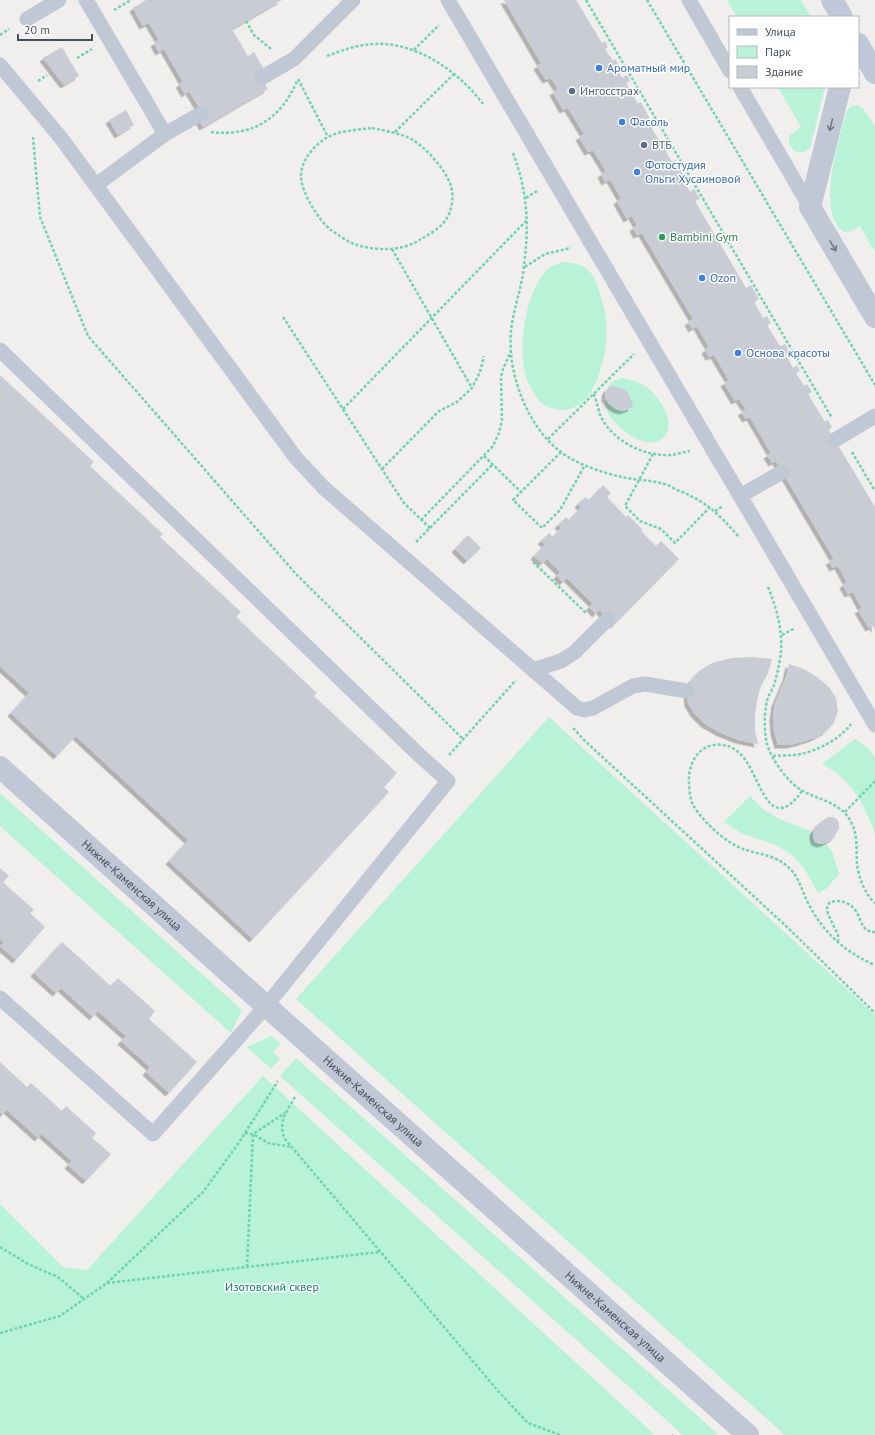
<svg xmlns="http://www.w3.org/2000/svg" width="875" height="1435" font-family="'PT Sans',sans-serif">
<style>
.green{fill:#b8f2d7}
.building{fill:#c9ccd4;filter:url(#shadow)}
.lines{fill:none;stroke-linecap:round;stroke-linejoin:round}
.path{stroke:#6ed3b0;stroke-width:2.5;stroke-dasharray:3 2;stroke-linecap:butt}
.service{stroke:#c0c8d5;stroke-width:15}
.minor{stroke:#c0c8d5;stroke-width:22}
.secondary{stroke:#bfc8d9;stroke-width:22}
.oneway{stroke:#707987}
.shop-dot{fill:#3f7fe0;stroke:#fff;stroke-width:1.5}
.service-dot{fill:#5c6f8a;stroke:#fff;stroke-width:1.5}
.leisure-dot{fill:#2e9e5b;stroke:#fff;stroke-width:1.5}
.labels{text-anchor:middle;stroke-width:3;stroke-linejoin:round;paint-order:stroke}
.shop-label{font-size:12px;fill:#366cbe;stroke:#fff;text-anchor:start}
.service-label{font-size:12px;fill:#4e5e75;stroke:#fff;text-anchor:start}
.leisure-label{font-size:12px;fill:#27864d;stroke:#fff;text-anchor:start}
.street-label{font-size:12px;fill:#454e5d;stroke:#fff}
.park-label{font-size:12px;fill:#0f845b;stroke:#fff}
</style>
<defs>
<filter id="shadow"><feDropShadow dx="-3.5" dy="3.5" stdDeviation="0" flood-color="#0004"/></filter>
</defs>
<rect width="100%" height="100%" fill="#f1eeee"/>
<g class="green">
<path d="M727 0H801L811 17H737Z"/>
<path d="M778 87H825L810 148 802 153 794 151 789 144V136L801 127Z"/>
<path d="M857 105 863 108 875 127V252L860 226 851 231 844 232C815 211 840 138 847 110L851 106Z"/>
<path d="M563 262C572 263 581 263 588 270 594 275 597 284 599 291 605 307 608 325 606 341 604 368 590 418 555 409 546 407 538 402 534 393 532 389 529 384 527 380 517 349 524 292 549 268 553 265 558 264 563 262Z"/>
<path d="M623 378C631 380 637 381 644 385 657 393 678 423 664 437 648 454 616 428 608 413 606 409 606 403 605 398 611 407 621 415 631 408 636 395 622 387 611 386L607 389C610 381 615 380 623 378Z"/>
<path d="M549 717 875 1015V1435H785L296 999Z"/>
<path d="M855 739 869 749 875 758V835C868 812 857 790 838 774 834 770 827 767 822 764Z"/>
<path d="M0 793 242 1010 231 1033 0 826Z"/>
<path d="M750 796 763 809 779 819 813 832C813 841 817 844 825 843L832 851 839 874 826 889 818 893 804 868 792 855 776 845 741 833 724 822Z"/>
<path d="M271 1036 281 1044 273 1052 280 1059 271 1069 247 1047Z"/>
<path d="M296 1058 719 1435H683L280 1076Z"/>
<path d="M263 1076 655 1435H0V1204L63 1267 87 1270Z"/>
</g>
<g class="building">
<path d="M146 0H282L232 29 248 56 254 52 266 73 260 76 268 89 203 127 197 117 203 114 189 91 185 94 179 84 183 82 164 49 159 52 154 43 159 40 149 23 143 26 133 8Z"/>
<path d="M504 0H576L602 43 605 41 608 47 605 49 613 61 615 59 620 67 617 69 622 78 627 75 630 81 626 83 638 104 641 102 650 119 647 120 660 142 665 139 670 148 665 150 672 162 675 160 686 179 683 180 690 192 694 189 700 199 695 201 746 288 751 285 759 299 754 302 763 318 767 316 771 323 767 325 780 346 785 344 789 352 785 354 793 368 797 365 800 371 796 373 804 386 807 384 812 392 808 394 825 422 828 420 832 427 829 430 875 507V630L873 626 869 628 858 610 862 608 853 592 848 594 843 585 847 582 838 566 833 568 829 561 834 559 776 461 772 463 767 455 771 453 750 417 746 419 741 412 746 409 739 399 735 401 724 383 729 380 714 355 709 357 705 350 709 347 697 326 692 329 688 322 693 319 642 233 637 235 633 228 637 225 632 216 627 219 617 201 621 198 610 179 605 182 601 174 606 171 593 150 588 152 579 137 584 134 568 108 563 110 553 92 558 89 551 78 546 80 537 66 541 63Z"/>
<path d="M62 47 79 76 64 85 43 58Z"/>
<path d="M126 110 134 125 118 135 109 120Z"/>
<path d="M0 375 94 462 90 466 163 534 160 537 241 612 236 617 317 693 314 696 397 773 384 787 389 792 253 939 169 861 188 840 76 736 57 756 11 713 29 693 0 666Z"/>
<path d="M611 386 622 388 628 393 633 403 631 408 623 411 616 409 609 404 605 398V393L607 389Z"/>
<path d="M603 485 611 493 607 497 626 517 628 515 643 530 641 531 656 546 661 541 679 559 614 625 599 610 596 614 589 607 593 604 567 578 563 582 557 576 560 572 547 559 542 563 534 556 545 544 541 541 549 533 553 537 561 528 558 525 566 517 569 520 581 507 578 504 585 497 589 500Z"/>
<path d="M468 535 481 548 467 561 455 549Z"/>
<path d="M752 657 772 659 768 673 761 686 757 700 755 715V730L758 744 739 740 721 733 705 724 694 713 688 703 687 691 691 680 699 671 712 663 732 658Z"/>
<path d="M789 664 804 669 817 677 829 687 836 698 838 711 834 723 825 732 814 738 802 742 790 745H778L774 731 773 717 775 703 786 677Z"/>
<path d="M828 817H833L837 819 839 824V828L834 838 825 843 820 844 815 842 813 837V832L819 823Z"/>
<path d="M0 868 9 876 3 882 34 910 30 913 45 927 16 960 0 946 4 943 0 939Z"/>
<path d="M62 942 111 986 118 978 155 1011 149 1019 197 1062 169 1093 146 1072 150 1067 121 1041 126 1036 98 1011 93 1017 61 988 56 993 34 973Z"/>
<path d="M0 1062 27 1087 31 1083 62 1111 66 1106 96 1133 92 1138 111 1154 86 1181 68 1165 72 1161 42 1134 38 1138 7 1110 3 1114 0 1112Z"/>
</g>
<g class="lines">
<g class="path">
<path d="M586 0 832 418"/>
<path d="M647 0 875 385"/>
<path d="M114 10 131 0"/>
<path d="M246 21 254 35 271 49"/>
<path d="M0 35 9 29"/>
<path d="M414 50 439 25"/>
<path d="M327 56C338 52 348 48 359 46 408 35 456 68 484 105"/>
<path d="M77 58 92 49"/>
<path d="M298 79 328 137"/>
<path d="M38 81 47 75"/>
<path d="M372 128C386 131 400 133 413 140 427 149 446 170 451 186 454 196 452 209 447 218 442 227 430 234 421 239 402 252 375 251 354 244 346 241 337 234 331 230 319 221 302 193 301 178 300 161 314 145 328 137 341 130 358 130 372 128Z"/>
<path d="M211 132C252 137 281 119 297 81"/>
<path d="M395 132 454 74"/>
<path d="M33 137 40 217 88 336 296 574 463 739"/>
<path d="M513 153C528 193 529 225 524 266 522 288 513 309 511 331 507 372 527 427 561 452 576 464 603 473 622 477 634 480 648 480 661 483 666 484 672 487 677 490 706 501 719 514 739 537"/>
<path d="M526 198 537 191"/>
<path d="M392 249 472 388"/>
<path d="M525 267 545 254 571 248"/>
<path d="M283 317 404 503 430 528"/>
<path d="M594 394C596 400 598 408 600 415 612 441 644 457 672 455 678 454 684 452 690 451"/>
<path d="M343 409 527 220"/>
<path d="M548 439 634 354"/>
<path d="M561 452 513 500 542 528 560 510 585 465"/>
<path d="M852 452 875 491"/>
<path d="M653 454 625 506 640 521 661 529 675 543 710 507"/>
<path d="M484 456 521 492"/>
<path d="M382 469 439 411 457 402 472 388 480 372 484 356"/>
<path d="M715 511 723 506"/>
<path d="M421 520 493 446 499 433 502 420 501 377 503 369 511 351"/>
<path d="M416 542 493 464"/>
<path d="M533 562 586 613"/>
<path d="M768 587C778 612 785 637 779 664 778 671 776 678 774 685 772 690 768 696 767 701 764 714 764 731 767 744 771 759 789 784 803 791 821 801 843 803 852 824 858 836 856 850 857 863 858 876 865 895 875 903"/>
<path d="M782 635 795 628"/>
<path d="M573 728 585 741 786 926 875 1013"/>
<path d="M449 755 516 680"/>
<path d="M773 756C782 755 792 756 801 754 819 750 840 739 851 724"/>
<path d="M802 791C772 833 762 787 748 764 743 755 734 746 723 745 717 744 710 745 705 748 694 754 688 769 689 782 689 789 690 798 693 805 703 822 725 842 743 849 757 854 775 855 787 866 800 877 802 892 809 905 824 933 846 953 875 965"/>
<path d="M845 812 875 781"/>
<path d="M838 942V935L828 914 827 908 829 903C839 898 852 903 857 913 862 922 862 932 875 932"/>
<path d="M295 1097C287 1111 277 1123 285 1139L499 1392 528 1423 560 1435"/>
<path d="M245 1133 253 1134 268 1143 291 1147"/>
<path d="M0 1247 28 1264 58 1277 84 1299"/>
<path d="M247 1267 253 1134 285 1113"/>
<path d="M107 1283 203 1192 238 1144 278 1081"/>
<path d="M0 1333 60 1316 107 1283 379 1252"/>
<path d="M672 1435H673"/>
</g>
<g class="service">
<path d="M86 0 165 134"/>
<path d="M448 0 875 725"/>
<path d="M689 0 730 71"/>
<path d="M27 19 59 0"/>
<path d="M0 65 61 138 296 458 324 488 577 708 585 710 593 708 633 686 645 684 687 691"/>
<path d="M261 78 294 59 353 0"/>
<path d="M740 87 810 207"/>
<path d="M96 185 165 134 202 113"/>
<path d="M0 350 418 754 448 781 266 1006 153 1134 0 998"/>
<path d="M835 440 875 416"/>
<path d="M740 496 782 472"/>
<path d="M533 670 561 661 575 652 608 619"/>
</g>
<g class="minor">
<path d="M840 87 810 207 875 317"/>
<path id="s1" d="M0 767 237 980 748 1435"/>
</g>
<g class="secondary">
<path d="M832 0 842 17"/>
<path d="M858 44 875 73"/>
</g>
</g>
<defs><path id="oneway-shaft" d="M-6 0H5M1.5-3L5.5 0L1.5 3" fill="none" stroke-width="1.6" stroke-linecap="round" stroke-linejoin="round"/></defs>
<g class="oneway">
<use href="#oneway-shaft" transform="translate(831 125) rotate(104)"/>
<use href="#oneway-shaft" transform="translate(833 246) rotate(59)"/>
</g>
<g class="shop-dot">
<circle cx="599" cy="68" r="4"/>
<circle cx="622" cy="122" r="4"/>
<circle cx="637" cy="172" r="4"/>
<circle cx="702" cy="278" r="4"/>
<circle cx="738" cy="353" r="4"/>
</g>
<g class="service-dot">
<circle cx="572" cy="91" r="4"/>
<circle cx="644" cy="145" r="4"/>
</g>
<circle class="leisure-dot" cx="662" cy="237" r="4"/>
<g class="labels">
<g class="shop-label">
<text x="607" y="72">Ароматный мир</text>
<text x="630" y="126">Фасоль</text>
<text x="645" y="169">Фотостудия<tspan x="645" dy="14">Ольги Хусаиновой</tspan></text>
<text x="710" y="282">Ozon</text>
<text x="746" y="357">Основа красоты</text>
</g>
<g class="service-label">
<text x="580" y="95">Ингосстрах</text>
<text x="652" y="149">ВТБ</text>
</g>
<g class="leisure-label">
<text x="670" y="241">Bambini Gym</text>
</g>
<g class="street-label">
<text dy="4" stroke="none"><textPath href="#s1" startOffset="177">Нижне-Каменская улица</textPath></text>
<text dy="4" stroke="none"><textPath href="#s1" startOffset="501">Нижне-Каменская улица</textPath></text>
<text dy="4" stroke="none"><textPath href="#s1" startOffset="825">Нижне-Каменская улица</textPath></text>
</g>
<g class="park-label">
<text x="272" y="1291">Изотовский сквер</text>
</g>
</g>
<rect x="729" y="16" width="130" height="72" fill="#ffffff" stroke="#b5b8be"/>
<rect x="737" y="29" width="20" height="6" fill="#bfc8d9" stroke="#b5b8be"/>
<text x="765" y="36" font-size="12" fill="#454e5d">Улица</text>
<rect x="737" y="46" width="20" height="12" fill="#b8f2d7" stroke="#b5b8be"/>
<text x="765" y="56" font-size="12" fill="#454e5d">Парк</text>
<rect x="737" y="66" width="20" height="12" fill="#c9ccd4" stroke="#b5b8be"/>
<text x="765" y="76" font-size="12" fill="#454e5d">Здание</text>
<path d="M18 34v6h74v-6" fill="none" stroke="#454e5d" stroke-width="2"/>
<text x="24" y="34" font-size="12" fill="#454e5d" stroke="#ffffff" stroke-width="3" paint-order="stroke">20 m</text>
</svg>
